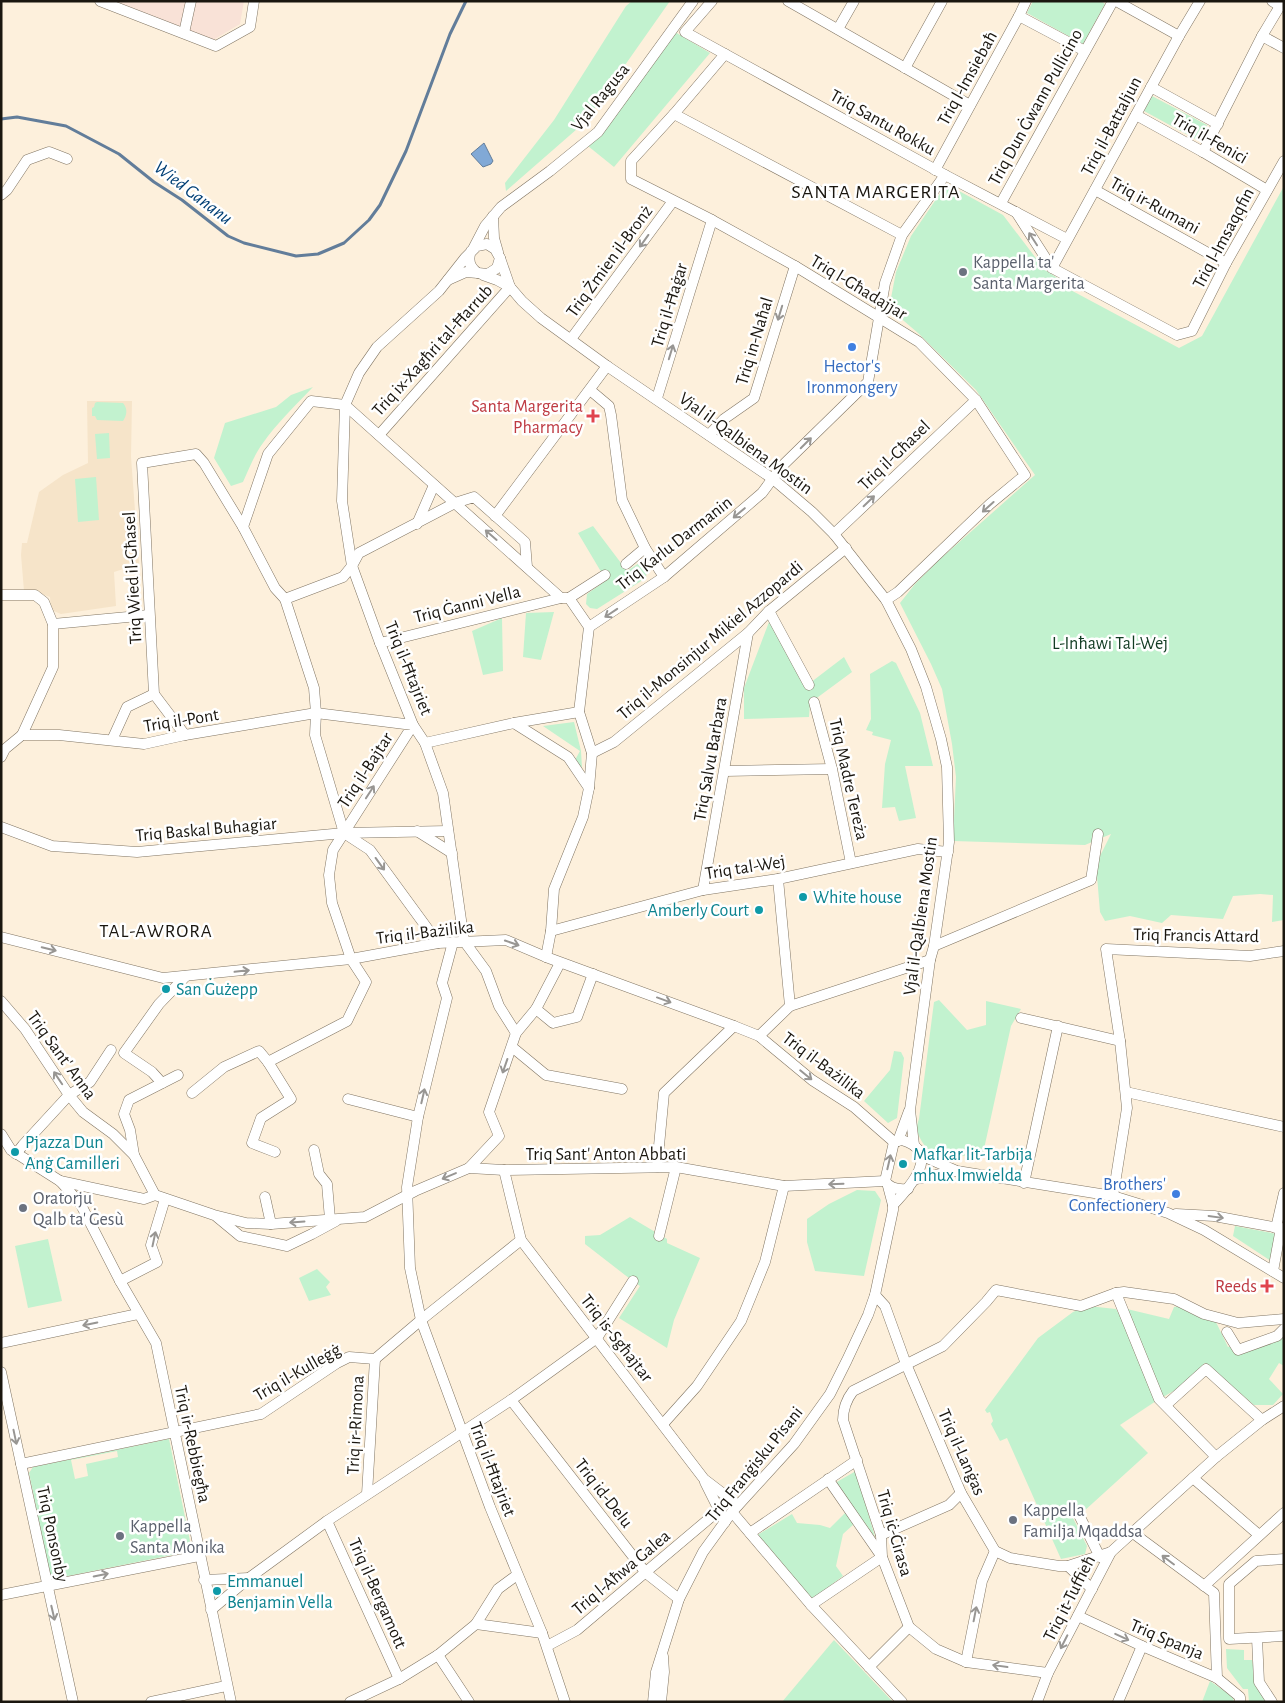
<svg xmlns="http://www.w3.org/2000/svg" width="1285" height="1703" font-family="'Alegreya Sans',sans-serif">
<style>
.built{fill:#f6e4c9}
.industrial{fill:#f9e2d7}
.green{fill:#c2f2cf;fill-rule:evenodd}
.water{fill:#81a9d6;stroke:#627d9a}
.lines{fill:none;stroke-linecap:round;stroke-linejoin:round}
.stream{stroke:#627d9a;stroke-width:3}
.minor-casing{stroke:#817563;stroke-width:11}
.minor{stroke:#fff;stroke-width:10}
.oneway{stroke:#989693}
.worship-dot{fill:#6b7280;stroke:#fff;stroke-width:2}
.shop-dot{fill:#3f7fe0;stroke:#fff;stroke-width:2}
.health-dot{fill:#e0444e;stroke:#fff;stroke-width:2}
.culture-dot{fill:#0f9aa8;stroke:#fff;stroke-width:2}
.labels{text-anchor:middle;stroke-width:5;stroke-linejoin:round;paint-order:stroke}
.street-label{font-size:18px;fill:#1a160f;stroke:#fff}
.worship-label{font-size:18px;fill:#5b616d;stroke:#fff;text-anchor:start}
.shop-label{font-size:18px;fill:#366cbe;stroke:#fff}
.health-label{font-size:18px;fill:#be3a42;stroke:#fff;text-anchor:end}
.park-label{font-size:18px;fill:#123c23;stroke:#fff}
.culture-label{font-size:18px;fill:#0d838f;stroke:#fff;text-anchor:start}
.water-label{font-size:19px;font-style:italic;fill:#013f75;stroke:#fff}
.neighbourhood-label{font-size:19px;letter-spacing:1px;fill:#1a160f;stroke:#fff}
.quarter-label{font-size:20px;letter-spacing:1px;fill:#1a160f;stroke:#fff}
</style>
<rect width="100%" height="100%" fill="#fdf0dc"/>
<path class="built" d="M87 401H132L131 457 139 564 114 572 116 606 61 614 51 610 50 597 30 590 24 591 21 555 22 543H27L39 492 63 475 88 463Z"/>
<path class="industrial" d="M108 1H244L240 24 208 43Z"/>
<g class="green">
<path d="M632 1H670L585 122 506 191 505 183 554 120 626 6Z"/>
<path d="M1033 1H1101L1105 4 1083 44 1027 13Z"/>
<path d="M675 32 710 53 614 167 588 146Z"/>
<path d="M1152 96 1207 125 1199 141 1144 111Z"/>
<path d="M950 186 1003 215 1045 270 1067 284 1065 287 1179 348 1202 336 1284 186V920L1272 922 1273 895 1260 894 1233 896 1223 919 1171 915 1162 923 1130 916 1105 921 1100 912 1096 864 1111 834 1085 845 953 841 956 777 952 744 942 689 931 664 900 603 915 584 939 560 1035 475 976 390 918 333 897 315 891 298 896 272 911 236 941 192Z"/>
<path d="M313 387C296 405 277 423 263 443 254 455 249 469 243 482L231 486 214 458 225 423 276 407 291 395Z"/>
<path d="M97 402 123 403C128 409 127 415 123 421L97 420 95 416H92V408L94 407 95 403Z"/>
<path d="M109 433 110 458 97 459 95 434Z"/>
<path d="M96 477 99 520 78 522 75 479Z"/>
<path d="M593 526 627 571 645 559 647 569 646 578 597 609 590 608 586 604 587 594 608 579 600 570 578 533Z"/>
<path d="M554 612 541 660 523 657 526 613Z"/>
<path d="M502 618 503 671 483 675 472 631Z"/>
<path d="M769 622 806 686 844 657 852 672 810 703 809 717 744 719V688Z"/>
<path d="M892 661 896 663 920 713 933 766H905L916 818 899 821 895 807 882 808 885 764 891 740 872 735 873 732 866 730 871 719 870 674Z"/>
<path d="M574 722 581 751 582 768 575 760 580 751 543 726Z"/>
<path d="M939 1000 967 1030 986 1025V1001L1021 1009 1011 1026 982 1158H976L927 1149C920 1139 914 1131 919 1119L934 1002Z"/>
<path d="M894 1051 901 1052 904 1058 897 1118 888 1123 864 1101 890 1070Z"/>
<path d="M857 1190 875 1191 881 1200 864 1276 815 1271 807 1242V1219L829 1204Z"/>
<path d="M630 1217 667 1239V1243L700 1258 674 1320 667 1348 619 1318 640 1286 625 1275 585 1244V1236L600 1235Z"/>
<path d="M1235 1226 1277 1234 1271 1261 1233 1236Z"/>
<path d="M48 1239 62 1301 28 1308 15 1246Z"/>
<path d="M317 1269 330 1282 326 1287 331 1295 309 1301 299 1278Z"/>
<path d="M1088 1306 1116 1309 1125 1325 1156 1401 1120 1425 1148 1453 1083 1512H1079L1072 1516 1087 1546 1085 1554 1061 1559 1007 1438 1000 1441 991 1424 993 1421 990 1412 987 1413 985 1410 1038 1338 1073 1312Z"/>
<path d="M1181 1306 1215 1320 1228 1347 1232 1346 1240 1353 1284 1333V1366L1279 1363 1269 1379 1283 1394 1273 1405H1254L1205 1363 1179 1388 1163 1397 1127 1309 1169 1319 1174 1307Z"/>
<path d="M169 1439 192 1551 53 1579 50 1575 29 1473 33 1467ZM117 1451 118 1457 86 1464 88 1476 75 1479 71 1460Z"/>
<path d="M856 1471 875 1537 835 1483Z"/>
<path d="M846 1512 854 1524 843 1534 836 1566 843 1576 811 1600 756 1536 792 1514 797 1523 820 1525 830 1528Z"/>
<path d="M834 1640 893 1702H782Z"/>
<path d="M1226 1649 1244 1650V1660H1252L1256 1683 1268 1702H1249L1248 1689H1243L1227 1668Z"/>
<path d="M1210 1681 1233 1697 1234 1702H1202Z"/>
</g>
<path class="water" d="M484 143 493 161 491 164 483 167 471 154Z"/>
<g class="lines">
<path class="stream" d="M1 119 17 117 66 126 119 154 154 182 182 200 228 236 244 243 296 256 318 254 344 243 369 220 380 205 406 151 450 34 466 1"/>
<defs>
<g id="minor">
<path d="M100 1 216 46 250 27 254 1"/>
<path d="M712 1 685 32 945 175 1067 239"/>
<path d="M788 1 970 105"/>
<path d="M1116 1 1179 36"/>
<path d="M1272 1 1280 6 1262 36 1284 48"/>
<path d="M1019 16 1085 51"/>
<path d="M838 29 854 1"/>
<path d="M184 33 191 1"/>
<path d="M725 54 674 114 631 161V179L712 220 795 266 919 342 976 400 1025 475 990 504 898 592 886 600"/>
<path d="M905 68 942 1"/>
<path d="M1151 87 1218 124"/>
<path d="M674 114 902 235"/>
<path d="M1136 115 1203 152 1267 190"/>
<path d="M1203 152 1262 36"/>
<path d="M935 170 1019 16 1026 1"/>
<path d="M1095 190 1226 263"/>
<path d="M1 195 7 190 27 160 49 152 67 159"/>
<path d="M1001 203 1113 1"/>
<path d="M1016 212 1052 268 1177 335 1192 331 1226 263 1284 161"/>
<path d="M493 216 494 238 498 252"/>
<path d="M473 249 485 226 501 207 550 171 598 132 693 1"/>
<path d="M471 251C467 261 470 268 478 273L488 274 497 268 500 258 495 249 487 244 477 246 465 258 439 291 377 347 359 373 345 405 342 501 352 566 380 643 413 725 425 743 443 793 464 941 486 971 499 1006 516 1033"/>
<path d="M500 258 510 287 522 301 541 318 607 366 773 479 812 512 834 534 886 600 911 649 926 687 941 739 947 767 949 842 934 946 930 960 910 1110 914 1145"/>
<path d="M1052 268 1179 36 1200 1"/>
<path d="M483 275 497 280 510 287"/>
<path d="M448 280 466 272 478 273"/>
<path d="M571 339 673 201"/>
<path d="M590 390 609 406 611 415 622 500 645 548 664 577"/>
<path d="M657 398 712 220"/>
<path d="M379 435 510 287"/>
<path d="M709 435 724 419 754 398 795 266"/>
<path d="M495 516 607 366"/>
<path d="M417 524 434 485"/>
<path d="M243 527 268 454 311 401 345 405 561 598"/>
<path d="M834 534 976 400"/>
<path d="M626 564 645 548"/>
<path d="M1 595H35L44 602 53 624V667L22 735"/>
<path d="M569 598 605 575"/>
<path d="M285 599 343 577 352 566 359 553 455 503 474 497 525 542 527 567"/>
<path d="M769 611 809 685"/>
<path d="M53 624 149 615"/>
<path d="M589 627 664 577 762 493 782 466 868 382 885 283 902 235 945 175"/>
<path d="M380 643 561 598H569L589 627 579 712 592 753 589 788 583 817 554 889 551 931 546 957"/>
<path d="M814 702 832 769 851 863"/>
<path d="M514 723 568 757 589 788"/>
<path d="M185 735 154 694 142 463 196 454 204 463 243 527 275 588 285 599 314 688 316 713 315 735 344 833"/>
<path d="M112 740 127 707 154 694"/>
<path d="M425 743 514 723 579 712"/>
<path d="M592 753 614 742 748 633 769 611 846 548"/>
<path d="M1 757 5 749 22 735H59L144 744 185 735 316 713 413 725 333 850 329 875 332 903 351 959 366 982 347 1021 268 1062 291 1099 261 1118 252 1143 275 1152"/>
<path d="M725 771 832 769"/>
<path d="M1 827 52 846 137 852 344 833 448 831"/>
<path d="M417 831 452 853"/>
<path d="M344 833 370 850 438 943"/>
<path d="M778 879 790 1006"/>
<path d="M703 890 748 633"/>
<path d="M551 931 703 890 778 879 918 849 948 852"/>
<path d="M1 937 163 978 351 959 438 943 506 940 546 957 734 1026 759 1036 812 1080 854 1107 894 1142"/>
<path d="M453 942 442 983 447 998 418 1117 407 1187 410 1268 421 1320 490 1507 542 1633 565 1702"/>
<path d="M934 946 1091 880 1098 834"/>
<path d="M1 1001 25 1029 69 1095 83 1112 113 1134 134 1155 155 1195"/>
<path d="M536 1009 553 1023 577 1017 593 974"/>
<path d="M1021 1018 1120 1041"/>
<path d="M759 1036 790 1006 930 960"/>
<path d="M512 1047 546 1075 622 1089"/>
<path d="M162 1083 152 1072 124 1053 159 1004 186 976"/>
<path d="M1126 1092 1284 1127"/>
<path d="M192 1093 224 1067 259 1051 268 1062"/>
<path d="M348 1099 418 1117"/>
<path d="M1 1134 11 1150 60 1181 80 1203 120 1281 156 1343 231 1702"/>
<path d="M898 1141 909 1111"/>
<path d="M894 1142 885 1181C890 1189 899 1190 908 1189"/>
<path d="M314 1150 319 1174 327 1184 330 1219"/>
<path d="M16 1154 23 1145 69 1095 90 1082 111 1050"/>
<path d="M134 1155 130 1130 124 1114 129 1100 178 1075"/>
<path d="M920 1155 957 1171 1113 1196 1168 1213 1204 1230 1284 1278"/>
<path d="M657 1167 664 1093 734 1026"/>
<path d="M469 1168 499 1136 489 1112 516 1033 536 1009 560 963"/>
<path d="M504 1170 521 1240 704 1479 738 1505"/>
<path d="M916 1179 956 1171"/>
<path d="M60 1181 144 1199 155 1195 214 1215 246 1223 271 1224 365 1217 415 1191 469 1168 504 1170 676 1167 784 1186 885 1181"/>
<path d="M1024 1183 1058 1026"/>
<path d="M1113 1196 1127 1108 1120 1041 1106 949 1250 956 1284 951"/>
<path d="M265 1197 271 1224"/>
<path d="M893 1205C909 1188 943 1152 902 1140L894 1142"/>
<path d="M1176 1214 1214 1216 1284 1229"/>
<path d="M217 1217 240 1236 287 1246 312 1234 336 1221"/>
<path d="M1276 1228 1284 1193"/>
<path d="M659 1236 676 1167"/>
<path d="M1273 1271 1281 1228"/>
<path d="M120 1281 157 1262 151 1245 165 1199"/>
<path d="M1116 1293 1159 1399 1216 1457"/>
<path d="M875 1295 885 1306 906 1364 961 1493 995 1551 1010 1558 1059 1566H1068L1111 1552"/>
<path d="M1227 1332 1238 1350 1277 1336 1284 1329"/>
<path d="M1 1343 138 1314"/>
<path d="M1 1372 73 1702"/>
<path d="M511 1400 646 1573 679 1599"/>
<path d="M1166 1405 1206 1369 1262 1420"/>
<path d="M663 1424 697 1386 741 1321 765 1262 784 1186"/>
<path d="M21 1464 261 1414 337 1363 349 1357 375 1359 421 1320 521 1240"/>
<path d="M1193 1478 1259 1535"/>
<path d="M705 1482 725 1522"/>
<path d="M367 1494 375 1359"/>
<path d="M732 1512 811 1605 902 1702"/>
<path d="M1079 1515 1100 1557"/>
<path d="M327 1521 399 1679"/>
<path d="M750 1533 857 1460"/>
<path d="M1133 1533 1214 1593 1217 1678"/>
<path d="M881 1535 949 1505 961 1493"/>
<path d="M1284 1559 1256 1561 1229 1584V1639L1284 1636"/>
<path d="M1068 1566 1092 1589"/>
<path d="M204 1580 249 1578"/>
<path d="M1204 1586 1284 1513"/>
<path d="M1 1595 199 1556"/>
<path d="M811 1605 882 1557 828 1479"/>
<path d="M211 1610 249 1578 327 1521 511 1400 597 1338 633 1281"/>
<path d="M1078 1616 1142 1646 1217 1678 1240 1697V1702"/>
<path d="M476 1624 542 1633"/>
<path d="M1257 1638 1259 1682 1272 1702"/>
<path d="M547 1646 577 1630 711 1517"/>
<path d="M438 1655 469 1702"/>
<path d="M966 1662 982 1581 995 1551"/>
<path d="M869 1667 909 1627"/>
<path d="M1048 1673 966 1662 936 1649 909 1627 882 1557 881 1535 843 1420C843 1408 846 1400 853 1391L943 1346 986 1302 996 1290 1081 1306 1116 1293 1124 1292 1174 1299 1204 1314 1238 1323 1284 1319"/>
<path d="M151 1702 226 1686"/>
<path d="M350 1702 399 1679 438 1655 476 1624 498 1589 517 1575"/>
<path d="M653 1702 656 1672 679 1599 703 1552 732 1512 794 1444 830 1394 847 1360 868 1315 875 1295 893 1210V1205L888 1186"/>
<path d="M661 1702 664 1672 663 1656"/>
<path d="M1037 1702 1048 1673 1111 1552 1216 1457 1262 1420 1284 1406"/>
<path d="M1118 1702 1142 1646"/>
</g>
</defs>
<use href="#minor" class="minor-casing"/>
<use href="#minor" class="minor"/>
</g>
<defs><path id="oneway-shaft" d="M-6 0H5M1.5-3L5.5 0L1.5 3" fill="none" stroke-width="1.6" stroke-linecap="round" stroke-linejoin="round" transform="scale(1.25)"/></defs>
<g class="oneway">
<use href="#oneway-shaft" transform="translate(1033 239) rotate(-123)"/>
<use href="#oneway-shaft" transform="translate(644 241) rotate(126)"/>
<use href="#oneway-shaft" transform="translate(780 313) rotate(107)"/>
<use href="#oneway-shaft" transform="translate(671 352) rotate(-73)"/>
<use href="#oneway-shaft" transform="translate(806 443) rotate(-45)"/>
<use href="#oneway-shaft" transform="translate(869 501) rotate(-44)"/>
<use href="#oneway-shaft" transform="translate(988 507) rotate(138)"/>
<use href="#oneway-shaft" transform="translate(739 513) rotate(140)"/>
<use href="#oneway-shaft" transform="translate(491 535) rotate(-139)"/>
<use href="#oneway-shaft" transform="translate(611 613) rotate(146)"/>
<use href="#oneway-shaft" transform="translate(370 792) rotate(-57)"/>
<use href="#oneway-shaft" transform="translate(380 864) rotate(54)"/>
<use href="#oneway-shaft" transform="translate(512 943) rotate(19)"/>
<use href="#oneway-shaft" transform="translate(49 949) rotate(14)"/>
<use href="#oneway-shaft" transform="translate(242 971) rotate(-6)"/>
<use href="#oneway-shaft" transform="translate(664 1000) rotate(20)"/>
<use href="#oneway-shaft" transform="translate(505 1066) rotate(109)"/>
<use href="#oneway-shaft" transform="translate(806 1075) rotate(39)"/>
<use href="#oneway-shaft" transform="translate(58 1078) rotate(-124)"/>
<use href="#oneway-shaft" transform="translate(423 1096) rotate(-77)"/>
<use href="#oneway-shaft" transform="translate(889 1162) rotate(-77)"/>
<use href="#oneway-shaft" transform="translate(449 1176) rotate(157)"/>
<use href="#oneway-shaft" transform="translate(836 1184) rotate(178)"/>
<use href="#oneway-shaft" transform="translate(1216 1217) rotate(8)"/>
<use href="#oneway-shaft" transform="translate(297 1222) rotate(176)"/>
<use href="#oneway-shaft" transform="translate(154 1239) rotate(-78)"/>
<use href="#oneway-shaft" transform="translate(90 1324) rotate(168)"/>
<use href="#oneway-shaft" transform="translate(15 1437) rotate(78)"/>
<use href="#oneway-shaft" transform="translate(1168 1560) rotate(-143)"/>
<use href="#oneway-shaft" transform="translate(101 1575) rotate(-11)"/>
<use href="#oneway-shaft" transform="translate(53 1613) rotate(77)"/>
<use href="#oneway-shaft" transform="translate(975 1614) rotate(-79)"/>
<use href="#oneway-shaft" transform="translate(1122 1637) rotate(25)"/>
<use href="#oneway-shaft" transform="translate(1064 1642) rotate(117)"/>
<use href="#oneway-shaft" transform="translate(1000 1666) rotate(-172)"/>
</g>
<g class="worship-dot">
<circle cx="963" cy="272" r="5"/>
<circle cx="23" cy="1208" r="5"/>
<circle cx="1013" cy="1520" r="5"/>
<circle cx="120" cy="1536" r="5"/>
</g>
<g class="shop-dot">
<circle cx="852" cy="347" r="5"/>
<circle cx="1176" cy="1194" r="5"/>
</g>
<g class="health-dot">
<path d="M590.5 408.5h5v5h5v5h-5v5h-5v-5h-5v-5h5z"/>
<path d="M1264.5 1278.5h5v5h5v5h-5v5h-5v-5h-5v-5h5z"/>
</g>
<g class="culture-dot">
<circle cx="803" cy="897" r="5"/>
<circle cx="759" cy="910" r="5"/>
<circle cx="166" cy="989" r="5"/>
<circle cx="15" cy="1152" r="5"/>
<circle cx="903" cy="1164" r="5"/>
<circle cx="217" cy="1591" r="5"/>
</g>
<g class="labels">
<g class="street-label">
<text transform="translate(967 78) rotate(-61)" y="6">Triq l-Imsiebaħ</text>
<text transform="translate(600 97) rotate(-51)" y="6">Vjal Ragusa</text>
<text transform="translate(1035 107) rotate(-61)" y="6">Triq Dun Ġwann Pullicino</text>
<text transform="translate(883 122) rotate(29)" y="6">Triq Santu Rokku</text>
<text transform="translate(1111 126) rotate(-62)" y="6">Triq il-Battaljun</text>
<text transform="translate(1210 138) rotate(30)" y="6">Triq il-Fenici</text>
<text transform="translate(1155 205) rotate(29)" y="6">Triq ir-Rumani</text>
<text transform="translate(1223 238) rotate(-62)" y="6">Triq l-Imsaqqfin</text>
<text transform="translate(609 261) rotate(-54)" y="6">Triq Żmien il-Bronż</text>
<text transform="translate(859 287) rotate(31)" y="6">Triq l-Għadajjar</text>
<text transform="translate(669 305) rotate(-73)" y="6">Triq il-Ħaġar</text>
<text transform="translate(754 341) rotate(-73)" y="6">Triq in-Naħal</text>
<text transform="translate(432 350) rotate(-48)" y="6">Triq ix-Xagħri tal-Ħarrub</text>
<text transform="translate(746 443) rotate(36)" y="6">Vjal il-Qalbiena Mostin</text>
<text transform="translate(894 455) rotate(-44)" y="6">Triq il-Għasel</text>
<text transform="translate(674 543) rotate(-38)" y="6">Triq Karlu Darmanin</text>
<text transform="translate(132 578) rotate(-93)" y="6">Triq Wied il-Għasel</text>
<text transform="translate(467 604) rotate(-14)" y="6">Triq Ġanni Vella</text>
<text transform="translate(710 640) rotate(-40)" y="6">Triq il-Monsinjur Mikiel Azzopardi</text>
<text transform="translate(409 668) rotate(68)" y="6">Triq il-Ħtajriet</text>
<text transform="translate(181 720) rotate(-9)" y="6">Triq il-Pont</text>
<text transform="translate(710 759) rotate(-80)" y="6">Triq Salvu Barbara</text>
<text transform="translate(365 770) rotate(-57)" y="6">Triq il-Bajtar</text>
<text transform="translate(849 779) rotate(77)" y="6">Triq Madre Tereża</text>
<text transform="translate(206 829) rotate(-5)" y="6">Triq Baskal Buhagiar</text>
<text transform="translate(745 867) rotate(-9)" y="6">Triq tal-Wej</text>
<text transform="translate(920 916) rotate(-82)" y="6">Vjal il-Qalbiena Mostin</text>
<text transform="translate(425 932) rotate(-7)" y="6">Triq il-Bażilika</text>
<text transform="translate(1196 935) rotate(1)" y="6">Triq Francis Attard</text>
<text transform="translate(62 1055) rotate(54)" y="6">Triq Sant' Anna</text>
<text transform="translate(824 1065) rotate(37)" y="6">Triq il-Bażilika</text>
<text x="606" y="1160">Triq Sant' Anton Abbati</text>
<text transform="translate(617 1338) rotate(52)" y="6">Triq is-Sgħajtar</text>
<text transform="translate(297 1372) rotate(-30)" y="6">Triq il-Kulleġġ</text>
<text transform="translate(355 1425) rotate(-87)" y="6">Triq ir-Rimona</text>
<text transform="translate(193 1444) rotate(78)" y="6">Triq ir-Rebbiegħa</text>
<text transform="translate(962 1452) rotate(66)" y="6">Triq il-Lanġas</text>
<text transform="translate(754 1464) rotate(-51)" y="6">Triq Franġisku Pisani</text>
<text transform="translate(493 1469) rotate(69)" y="6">Triq il-Ħtajriet</text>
<text transform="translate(604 1493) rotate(52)" y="6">Triq id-Delu</text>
<text transform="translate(895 1533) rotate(74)" y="6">Triq iċ-Ċirasa</text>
<text transform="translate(53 1534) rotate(78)" y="6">Triq Ponsonby</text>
<text transform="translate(621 1572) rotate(-40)" y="6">Triq l-Aħwa Galea</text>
<text transform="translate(378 1593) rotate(66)" y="6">Triq il-Bergamott</text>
<text transform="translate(1069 1598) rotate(-63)" y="6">Triq it-Tuffieħ</text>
<text transform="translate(1167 1639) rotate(23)" y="6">Triq Spanja</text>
</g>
<g class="worship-label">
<text x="973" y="268">Kappella ta'<tspan x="973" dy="21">Santa Margerita</tspan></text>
<text x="33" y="1204">Oratorju<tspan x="33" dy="21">Qalb ta' Ġesù</tspan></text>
<text x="1023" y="1516">Kappella<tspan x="1023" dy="21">Familja Mqaddsa</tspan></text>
<text x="130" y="1532">Kappella<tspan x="130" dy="21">Santa Monika</tspan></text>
</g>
<g class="shop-label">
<text x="852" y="372">Hector's<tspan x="852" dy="21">Ironmongery</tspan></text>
<text x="1166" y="1190" text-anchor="end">Brothers'<tspan x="1166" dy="21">Confectionery</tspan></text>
</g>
<g class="health-label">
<text x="583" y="412">Santa Margerita<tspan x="583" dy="21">Pharmacy</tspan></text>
<text x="1257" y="1292">Reeds</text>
</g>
<g class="park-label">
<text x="1110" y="649">L-Inħawi Tal-Wej</text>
</g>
<g class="culture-label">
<text x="813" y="903">White house</text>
<text x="749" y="916" text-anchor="end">Amberly Court</text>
<text x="176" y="995">San Ġużepp</text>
<text x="25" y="1148">Pjazza Dun<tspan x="25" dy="21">Anġ Camilleri</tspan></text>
<text x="913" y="1160">Mafkar lit-Tarbija<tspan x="913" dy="21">mhux Imwielda</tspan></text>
<text x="227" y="1587">Emmanuel<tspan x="227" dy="21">Benjamin Vella</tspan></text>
</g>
<g class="water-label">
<text transform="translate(194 192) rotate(37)" y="7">Wied Gananu</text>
</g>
<g class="neighbourhood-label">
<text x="156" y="937">TAL-AWRORA</text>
</g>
<g class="quarter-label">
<text x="876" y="198">SANTA MARGERITA</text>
</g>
</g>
<rect width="1285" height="1703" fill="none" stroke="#1a160f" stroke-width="5"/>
</svg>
